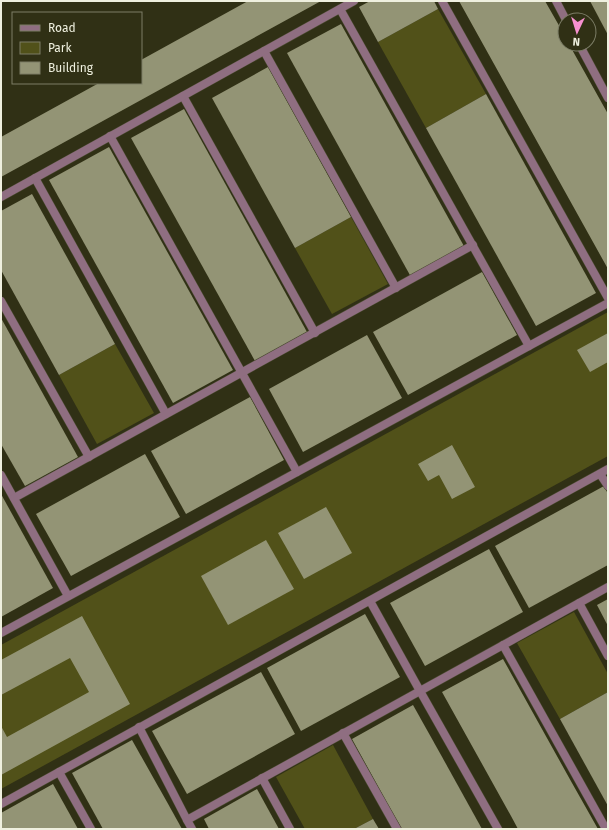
<svg xmlns="http://www.w3.org/2000/svg" width="609" height="830" font-family="'Fira Sans',sans-serif">
<style>
.green{fill:#515119}
.building{fill:#939475}
.lines{fill:none;stroke-linecap:round;stroke-linejoin:round}
.minor-casing{stroke:#4b4b31;stroke-width:9}
.minor{stroke:#8f6e81;stroke-width:8}
</style>
<rect width="100%" height="100%" fill="#303015"/>
<g class="green">
<path d="M438 9 486 94 426 128 378 42Z"/>
<path d="M351 217 388 284 332 314 295 248Z"/>
<path d="M608 312V456L1 789V645Z"/>
<path d="M115 344 154 413 97 444 59 375Z"/>
<path d="M574 612 608 674V692L560 719 517 643Z"/>
<path d="M333 745 373 819 354 829H305L276 777Z"/>
</g>
<g class="building">
<path d="M248 1H321L1 177V137L99 83H141V60Z"/>
<path d="M370 1H434L438 9 378 42 359 7Z"/>
<path d="M459 1H545L565 36V44H569L575 55 608 114V269Z"/>
<path d="M590 1H608V35Z"/>
<path d="M341 24 465 248 411 277 287 53Z"/>
<path d="M268 67 351 217 295 248 212 98Z"/>
<path d="M486 94 596 293 536 326 426 128Z"/>
<path d="M184 109 307 332 255 361 131 138Z"/>
<path d="M109 147 233 370 173 403 49 180Z"/>
<path d="M32 194 115 344 59 375 1 270V211Z"/>
<path d="M482 272 517 335 408 395 373 332Z"/>
<path d="M1 318 78 457 25 486 1 444Z"/>
<path d="M608 333V362L590 372 577 350Z"/>
<path d="M367 335 402 398 303 452 269 389Z"/>
<path d="M250 397 284 460 186 514 151 451Z"/>
<path d="M452 445 475 487 452 499 439 475 428 481 418 464Z"/>
<path d="M145 454 180 517 71 576 36 514Z"/>
<path d="M604 486 608 494V565L529 608 495 546Z"/>
<path d="M1 494 53 588 1 617Z"/>
<path d="M326 507 352 553 304 579 278 533Z"/>
<path d="M266 540 294 589 228 625 201 576Z"/>
<path d="M489 549 523 612 425 666 390 603Z"/>
<path d="M608 599V626L597 605Z"/>
<path d="M365 614 400 677 301 731 267 668Z"/>
<path d="M82 616 130 704 1 775V726L7 737 89 692 70 658 1 695V660Z"/>
<path d="M503 659 572 783 598 829H518L511 816 442 692Z"/>
<path d="M261 672 295 734 187 794 152 731Z"/>
<path d="M608 692V806L560 719Z"/>
<path d="M413 705 441 755 482 829H402L386 801 352 739Z"/>
<path d="M132 740 167 802 182 829H103L72 773Z"/>
<path d="M53 784 78 829H1V813Z"/>
<path d="M257 789 279 829H209L204 819Z"/>
<path d="M373 819 379 829H354Z"/>
</g>
<g class="lines">
<defs>
<g id="minor">
<path d="M442 1 608 298"/>
<path d="M556 1 566 20"/>
<path d="M340 9 529 346"/>
<path d="M579 44 608 98"/>
<path d="M264 51 396 288"/>
<path d="M183 96 315 333"/>
<path d="M110 136 297 472"/>
<path d="M35 178 166 414"/>
<path d="M1 197 354 1"/>
<path d="M1 301 89 457"/>
<path d="M600 474 608 486"/>
<path d="M1 475 68 596"/>
<path d="M14 498 473 245"/>
<path d="M370 601 420 691 608 587"/>
<path d="M579 603 608 656"/>
<path d="M1 633 608 303"/>
<path d="M503 645 606 829"/>
<path d="M139 727 187 820 420 691 498 829"/>
<path d="M343 733 397 829"/>
<path d="M59 772 91 829"/>
<path d="M262 778 290 829"/>
<path d="M1 804 608 469"/>
<path d="M187 820 192 829"/>
</g>
</defs>
<use href="#minor" class="minor-casing"/>
<use href="#minor" class="minor"/>
</g>
<rect width="609" height="830" fill="none" stroke="#eff0df" stroke-width="4"/>
<rect x="12" y="12" width="130" height="72" fill="#303015" stroke="#7c7d66"/>
<rect x="20" y="25" width="20" height="6" fill="#8f6e81" stroke="#7c7d66"/>
<text x="48" y="32" font-size="12" fill="#eff0df">Road</text>
<rect x="20" y="42" width="20" height="12" fill="#515119" stroke="#7c7d66"/>
<text x="48" y="52" font-size="12" fill="#eff0df">Park</text>
<rect x="20" y="62" width="20" height="12" fill="#939475" stroke="#7c7d66"/>
<text x="48" y="72" font-size="12" fill="#eff0df">Building</text>
<g transform="translate(577 32) rotate(184)"><circle r="19" fill="#303015" stroke="#7c7d66"/>
<path d="M0-3L7 15L0 10L-7 15Z" fill="#f690d0"/>
<text y="-6" font-size="11" font-weight="bold" text-anchor="middle" fill="#eff0df">N</text>
</g>
</svg>
